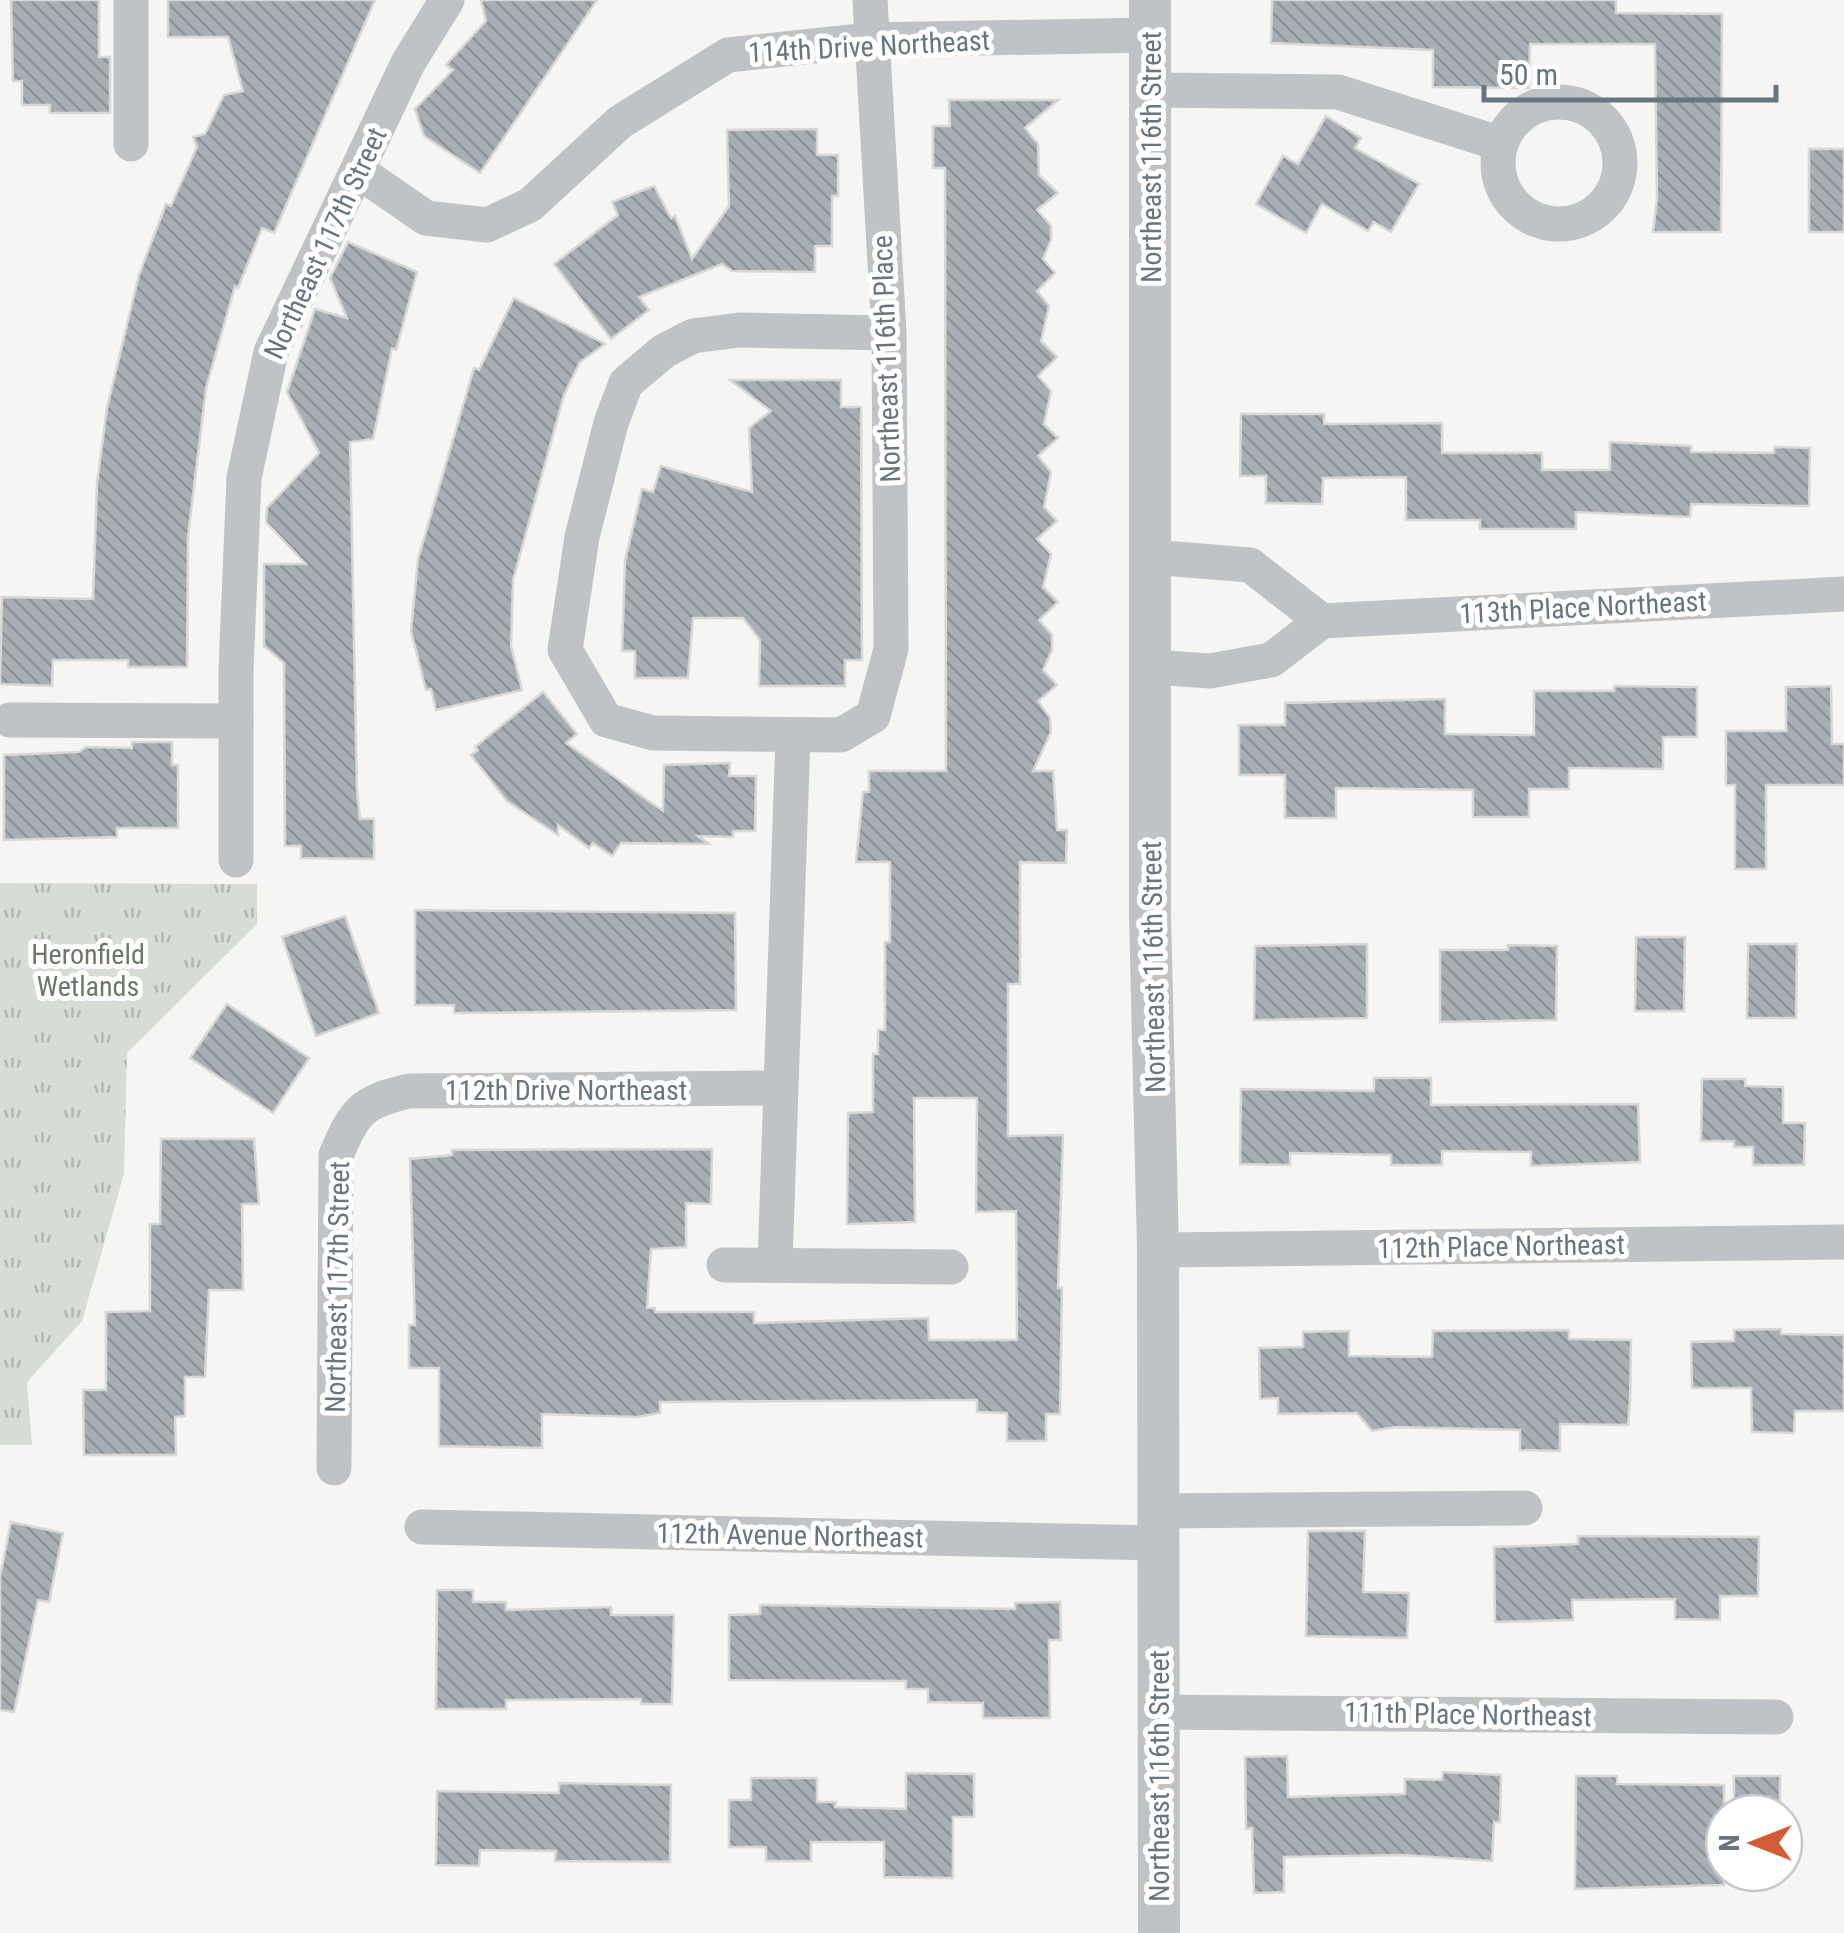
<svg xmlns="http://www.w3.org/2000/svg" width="1844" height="1933" font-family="'Roboto Condensed',sans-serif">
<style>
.park{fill:url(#park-tufts)}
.building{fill:url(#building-back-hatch);stroke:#d7d7d5;stroke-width:2.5}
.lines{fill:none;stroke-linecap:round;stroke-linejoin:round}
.minor{stroke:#bfc3c6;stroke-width:35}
.tertiary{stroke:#bfc3c6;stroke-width:42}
.labels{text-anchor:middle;stroke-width:10;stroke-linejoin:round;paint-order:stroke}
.street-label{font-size:28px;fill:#677581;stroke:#fff}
.park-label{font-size:28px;fill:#697966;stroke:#fff}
</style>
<defs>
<pattern id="park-tufts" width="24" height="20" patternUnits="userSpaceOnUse" patternTransform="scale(2.5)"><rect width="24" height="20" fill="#d7dcd4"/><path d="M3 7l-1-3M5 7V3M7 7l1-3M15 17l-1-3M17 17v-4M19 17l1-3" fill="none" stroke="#b2b7b1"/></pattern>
<pattern id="building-back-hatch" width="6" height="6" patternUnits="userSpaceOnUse" patternTransform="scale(2.5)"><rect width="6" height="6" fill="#a8afb4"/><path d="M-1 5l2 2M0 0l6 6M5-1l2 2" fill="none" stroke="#8d9398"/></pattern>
</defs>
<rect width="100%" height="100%" fill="#f5f6f3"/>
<path class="park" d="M0 883 257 884V924L127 1053 124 1174 82 1321 27 1382 32 1445H0Z"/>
<g class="building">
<path d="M11 0H99V57H110V113H50V105H22V81H13Z"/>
<path d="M168 0H375L274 233 262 228 238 288 235 286 206 388 188 536 187 667H128V660H53L52 686 0 684 2 597 93 599 97 483 107 408 139 275 166 204 171 206 197 147 193 137 205 134 224 95 243 91 228 37H168Z"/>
<path d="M481 0H597L480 173 424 136 415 109 453 70 446 65 486 21Z"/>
<path d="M1272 0H1616V13L1722 14 1721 232H1653L1657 200 1655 44H1530L1529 88 1433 87V50L1271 43Z"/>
<path d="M949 100H1058L1025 128 1038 144 1039 175 1058 193 1037 210 1051 226V240L1043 259 1055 273 1037 291 1049 306 1041 341 1057 357 1038 376 1051 391 1044 424 1058 438 1038 456 1051 472 1044 507 1057 521 1037 539 1051 554 1043 587 1058 602 1039 620 1052 635V650L1043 670 1057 685 1038 701 1050 718 1051 732 1033 771H1053L1057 830H1067L1066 863 1020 862V984H1008V1136L1063 1135 1058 1288H1062L1060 1414H1046V1441H1007V1413L977 1412V1400L660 1402V1413L637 1417 542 1414V1448L439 1446V1368H409V1325H415L410 1159 452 1155V1150L712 1149 711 1204 686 1203V1247L651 1249 647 1308H655V1312H754V1323L928 1318 929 1340H1017L1016 1211 976 1212 977 1098H914L915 1222 847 1224 848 1113 873 1112V1054H878V1030H885V942H890V862H856L863 792H869V771H946L945 168H933V126H950Z"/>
<path d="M1326 116 1361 138 1355 148 1419 184 1391 232 1374 222 1368 231 1322 204 1306 233 1256 204 1283 156 1298 164Z"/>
<path d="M817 129V155H838V196H832V246H815V272L732 271 722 264 639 297 649 310 611 339 554 264 618 215 612 202 654 186 671 218 675 216 692 259 729 206 727 130Z"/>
<rect x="1809" y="149" width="35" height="83"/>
<path d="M348 242 417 272 396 350 392 348 373 439 350 442 357 791 360 819H374V859L301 858V846H285L284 663 264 646V564H306L266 522 267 508 319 453 287 392 315 309 347 318 330 278Z"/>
<path d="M514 298 605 344 580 362 564 395 513 580 511 646 522 690 436 710 431 689 426 690 411 631 418 559 474 368 479 370Z"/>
<path d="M730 380H841V407H861L862 660H845V686H759L760 640 743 618H693L688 678H635V651H622L625 561 642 489 653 492 661 466 752 492 749 428 771 411Z"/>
<path d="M1241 414H1324V424L1442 423V453H1542V470H1610V442L1691 446V452L1774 453V447L1810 448 1809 506 1691 504 1690 517 1576 512V529H1480V520H1406V477L1323 478 1322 504 1266 503V476H1240Z"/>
<path d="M1614 686 1697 687V737H1663V769L1569 768V789H1529V817H1473V790L1336 788V818H1285V775H1239V725H1285V703L1445 699V734L1534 735V691H1614Z"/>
<path d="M1831 686 1832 744H1844V785H1766V869H1735V785H1726V731H1786V687Z"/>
<path d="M543 692 577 734 566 743 663 811 664 765 730 763 729 776H756L755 831H733V837L698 836 709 844 621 843 612 856 593 843 589 848 558 825V835L507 801 471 755 478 750 475 747Z"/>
<path d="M132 742H172V765H178V828H117V837L4 840V755L79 752 86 747 132 748Z"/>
<path d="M415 910 735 913 736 1010 454 1013V1005H415Z"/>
<path d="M345 916 379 1013 316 1036 282 937Z"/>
<path d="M1636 937H1685L1684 1011H1635Z"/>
<path d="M1367 944V1018L1254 1020 1255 946Z"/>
<path d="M1748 944H1797L1796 1018H1747Z"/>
<path d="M1508 945 1557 946 1556 1020 1440 1022V950H1508Z"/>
<path d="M227 1004 309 1058 273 1113 190 1058Z"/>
<path d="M1374 1078H1431V1105L1638 1104 1640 1162 1531 1166V1152L1442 1151V1165H1391V1155L1290 1153V1165L1240 1164 1241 1089 1374 1091Z"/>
<path d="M1702 1079H1745V1086L1783 1087V1123H1805L1804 1165H1753V1147H1734V1141H1701Z"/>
<path d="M161 1139H254L259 1204H242L243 1290H209L205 1377H185V1416L175 1417 176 1455H84L83 1390H106V1312L150 1311V1224H160Z"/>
<path d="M1781 1329V1334L1844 1335V1411H1795L1794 1433 1752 1432 1751 1388H1692L1691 1342 1734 1341V1330Z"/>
<path d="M1569 1330V1339L1631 1340 1630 1400 1628 1425 1560 1424V1451L1520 1450V1430L1395 1427 1372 1431 1357 1413 1278 1414V1398L1260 1399 1259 1348 1303 1347V1332L1349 1331V1356L1432 1357 1433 1331Z"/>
<path d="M11 1522 63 1533 49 1602 38 1600 14 1712 0 1710V1577Z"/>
<path d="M1308 1531H1365L1363 1592 1409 1593 1407 1638 1306 1636Z"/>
<path d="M1578 1536 1759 1537 1758 1596H1720V1620L1675 1619V1599L1572 1600 1573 1620 1495 1622 1494 1547 1578 1544Z"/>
<path d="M437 1590H473V1602H506V1610L611 1607V1615H674L672 1704H641V1699L506 1700V1709H436Z"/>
<path d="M1060 1602 1061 1640H1049L1050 1718H983V1703L928 1702V1689H906V1681L729 1680V1615L760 1614V1605L1015 1609V1603Z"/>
<path d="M1287 1756 1288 1797 1405 1794V1779L1442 1780 1443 1772 1501 1775 1500 1822H1494L1492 1861 1403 1855 1284 1857V1892L1254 1893 1252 1828 1246 1829 1245 1757Z"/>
<path d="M906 1773 974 1774V1817H953V1878L884 1877V1842H811V1861H766V1847H729V1800H751V1778H817V1802H836L835 1807 906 1809Z"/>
<path d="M1576 1776H1617V1784L1724 1785V1885L1575 1889Z"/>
<rect x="1734" y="1776" width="46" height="37"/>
<path d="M559 1783 671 1785 670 1862 555 1861 556 1851 480 1850 479 1866 436 1865 437 1791 559 1793Z"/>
</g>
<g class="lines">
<g class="minor">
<path d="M131 0V144"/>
<path d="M870 0 889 333 891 649 873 716 841 735 653 733 606 720 565 650 582 537 611 423 626 383 664 351 693 336 739 330 889 333"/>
<path d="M1151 90 1338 92 1501 144"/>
<circle cx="1559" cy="163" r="61"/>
<path d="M358 171 426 218 487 225 530 205 620 122 728 55 870 40 1151 35"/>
<path d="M1151 557 1250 565 1322 621"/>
<path d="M1151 667 1210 671 1271 660 1322 621 1844 594"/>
<path d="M10 720 236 721"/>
<path d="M236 860V670L244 478 271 352 408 63 447 0"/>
<path d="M1158 1250 1844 1242"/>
<path d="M775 1264 793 736"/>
<path d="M724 1265 951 1267"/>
<path d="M334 1468 336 1155C355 1111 361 1102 409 1091L778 1088"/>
<path d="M1159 1511 1525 1508"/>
<path d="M422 1527 1159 1543"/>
<path d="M1159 1712 1776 1717"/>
</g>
<path class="tertiary" d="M1150 0V915L1158 1250 1159 1933"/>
</g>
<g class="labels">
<g class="street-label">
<text transform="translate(869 46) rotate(-3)" y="10">114th Drive Northeast</text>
<text transform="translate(1151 157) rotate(-90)" y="10">Northeast 116th Street</text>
<text transform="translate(325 243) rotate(-65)" y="10">Northeast 117th Street</text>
<text transform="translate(886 359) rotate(-92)" y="10">Northeast 116th Place</text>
<text transform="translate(1583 607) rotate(-3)" y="10">113th Place Northeast</text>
<text transform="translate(1153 967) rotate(-91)" y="10">Northeast 116th Street</text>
<text x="566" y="1100">112th Drive Northeast</text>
<text transform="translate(1501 1246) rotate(-1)" y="10">112th Place Northeast</text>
<text transform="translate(337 1287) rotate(-89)" y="10">Northeast 117th Street</text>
<text transform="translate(790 1535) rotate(1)" y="10">112th Avenue Northeast</text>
<text transform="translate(1468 1714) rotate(1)" y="10">111th Place Northeast</text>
<text transform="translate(1159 1776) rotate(-90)" y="10">Northeast 116th Street</text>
</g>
<g class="park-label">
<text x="88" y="964">Heronfield<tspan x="88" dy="32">Wetlands</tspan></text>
</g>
</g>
<g transform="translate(1754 1843) rotate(270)"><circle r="48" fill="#ffffff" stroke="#c2c8cd" stroke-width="2.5"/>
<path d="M0-8L18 38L0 25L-18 38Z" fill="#d25c36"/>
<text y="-15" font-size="28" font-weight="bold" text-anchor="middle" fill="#677581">N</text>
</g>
<path d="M1484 85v15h292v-15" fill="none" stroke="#677581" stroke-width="5"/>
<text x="1499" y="85" font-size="30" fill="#677581" stroke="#ffffff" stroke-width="8" paint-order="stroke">50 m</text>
</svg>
